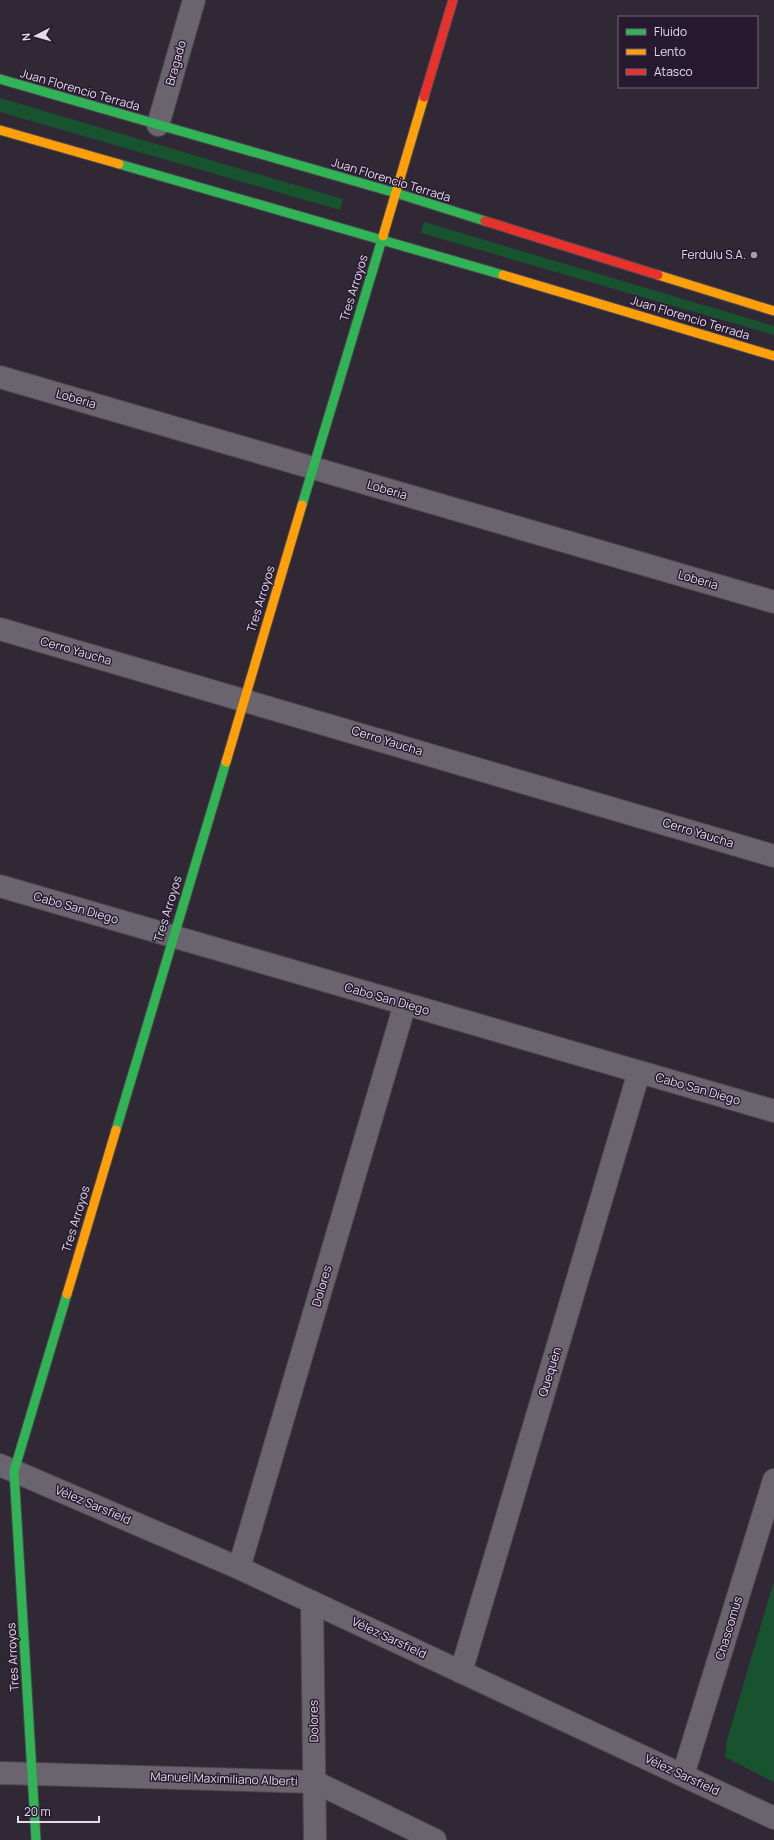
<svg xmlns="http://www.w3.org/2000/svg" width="774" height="1840" font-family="Manrope,sans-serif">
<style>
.green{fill:#185330}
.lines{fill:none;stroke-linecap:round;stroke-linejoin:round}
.street-casing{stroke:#4c4751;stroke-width:24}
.fast-casing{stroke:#4c4751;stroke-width:11}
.slow-casing{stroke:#4c4751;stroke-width:11}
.jam-casing{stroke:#4c4751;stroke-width:11}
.street{stroke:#6a646e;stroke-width:22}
.fast{stroke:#30b455;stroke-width:9}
.slow{stroke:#ff9f0a;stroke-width:9}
.jam{stroke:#e5322d;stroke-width:9}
.poi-dot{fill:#a49cab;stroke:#271a30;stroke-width:1.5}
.labels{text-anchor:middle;stroke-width:3;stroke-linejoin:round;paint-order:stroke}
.street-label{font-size:12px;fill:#e3daea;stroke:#271a30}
.poi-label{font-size:12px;fill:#e3daea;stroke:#271a30;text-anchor:end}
</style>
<rect width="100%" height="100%" fill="#302935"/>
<g class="green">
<path d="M0 98 343 199 340 210 0 112Z"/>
<path d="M424 222 774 326V335L421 233Z"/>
<path d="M774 1581V1782L725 1757 727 1740Z"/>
</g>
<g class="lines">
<defs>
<g id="street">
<path d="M158 125 194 0"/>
<path d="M0 377 774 602"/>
<path d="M0 629 774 856"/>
<path d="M0 886 774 1111"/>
<path d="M0 1465 239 1568 774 1818"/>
<path d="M239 1568 405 1004"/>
<path d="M312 1602 315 1840"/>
<path d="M461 1672 639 1072"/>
<path d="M0 1773 315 1782 435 1840"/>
<path d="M683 1775 774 1480"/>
</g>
<g id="fast">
<path d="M0 79 396 193 485 221"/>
<path d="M119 164 503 275"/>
<path d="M302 505 383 236"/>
<path d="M116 1130 226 762"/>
<path d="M36 1840 14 1471 67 1294"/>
</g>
<g id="slow">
<path d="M0 130 119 164"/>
<path d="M383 236 424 97"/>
<path d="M503 275 774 356"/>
<path d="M658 275 774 311"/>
<path d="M226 762 302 505"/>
<path d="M67 1294 116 1130"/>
</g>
<g id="jam">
<path d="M424 97 453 0"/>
<path d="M485 221 658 275"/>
</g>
</defs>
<use href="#street" class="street-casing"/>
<use href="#fast" class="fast-casing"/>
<use href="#slow" class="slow-casing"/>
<use href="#jam" class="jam-casing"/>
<use href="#street" class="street"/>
<use href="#fast" class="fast"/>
<use href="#slow" class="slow"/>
<use href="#jam" class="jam"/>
</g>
<circle class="poi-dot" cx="754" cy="255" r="4"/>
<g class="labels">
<g class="street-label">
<text transform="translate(176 63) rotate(-74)" y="4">Bragado</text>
<text transform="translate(80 90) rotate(16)" y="4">Juan Florencio Terrada</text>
<text transform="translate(391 180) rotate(17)" y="4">Juan Florencio Terrada</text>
<text transform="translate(354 288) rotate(-73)" y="4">Tres Arroyos</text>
<text transform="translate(690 318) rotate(17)" y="4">Juan Florencio Terrada</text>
<text transform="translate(76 399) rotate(16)" y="4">Loberia</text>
<text transform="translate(387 490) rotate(16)" y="4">Loberia</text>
<text transform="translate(698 580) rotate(16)" y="4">Loberia</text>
<text transform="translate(261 599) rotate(-73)" y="4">Tres Arroyos</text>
<text transform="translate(76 651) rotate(16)" y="4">Cerro Yaucha</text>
<text transform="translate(387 741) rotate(17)" y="4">Cerro Yaucha</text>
<text transform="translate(698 833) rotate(17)" y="4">Cerro Yaucha</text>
<text transform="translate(76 908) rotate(16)" y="4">Cabo San Diego</text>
<text transform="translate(168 909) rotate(-73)" y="4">Tres Arroyos</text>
<text transform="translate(387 999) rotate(16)" y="4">Cabo San Diego</text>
<text transform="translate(698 1089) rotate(16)" y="4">Cabo San Diego</text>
<text transform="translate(76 1219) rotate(-73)" y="4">Tres Arroyos</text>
<text transform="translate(322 1286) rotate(-74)" y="4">Dolores</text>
<text transform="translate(550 1372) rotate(-73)" y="4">Quequén</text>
<text transform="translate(93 1505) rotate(23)" y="4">Vélez Sarsfield</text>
<text transform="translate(729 1628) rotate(-73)" y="4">Chascomús</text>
<text transform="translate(389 1638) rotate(25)" y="4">Vélez Sarsfield</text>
<text transform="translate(13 1657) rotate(-93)" y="4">Tres Arroyos</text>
<text transform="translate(314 1721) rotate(-91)" y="4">Dolores</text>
<text transform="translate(682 1775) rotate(25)" y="4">Vélez Sarsfield</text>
<text transform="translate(224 1779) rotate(2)" y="4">Manuel Maximiliano Alberti</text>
</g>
<g class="poi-label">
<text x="746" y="259">Ferdulu S.A.</text>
</g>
</g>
<rect x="618" y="16" width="140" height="72" fill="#271a30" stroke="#72677a"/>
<rect x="626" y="29" width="20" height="6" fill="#30b455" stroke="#72677a"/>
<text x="654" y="36" font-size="12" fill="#e3daea">Fluido</text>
<rect x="626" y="49" width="20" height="6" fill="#ff9f0a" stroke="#72677a"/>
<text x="654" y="56" font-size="12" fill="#e3daea">Lento</text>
<rect x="626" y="69" width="20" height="6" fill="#e5322d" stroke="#72677a"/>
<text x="654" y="76" font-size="12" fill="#e3daea">Atasco</text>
<g transform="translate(36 36) rotate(264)" stroke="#271a30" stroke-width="3" paint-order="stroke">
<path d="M0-3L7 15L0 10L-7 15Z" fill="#e3daea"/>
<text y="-6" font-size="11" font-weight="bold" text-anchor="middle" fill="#e3daea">N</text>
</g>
<path d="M18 1816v6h81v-6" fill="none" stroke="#e3daea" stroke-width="2"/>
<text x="24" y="1816" font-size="12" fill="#e3daea" stroke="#271a30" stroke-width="3" paint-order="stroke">20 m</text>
</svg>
